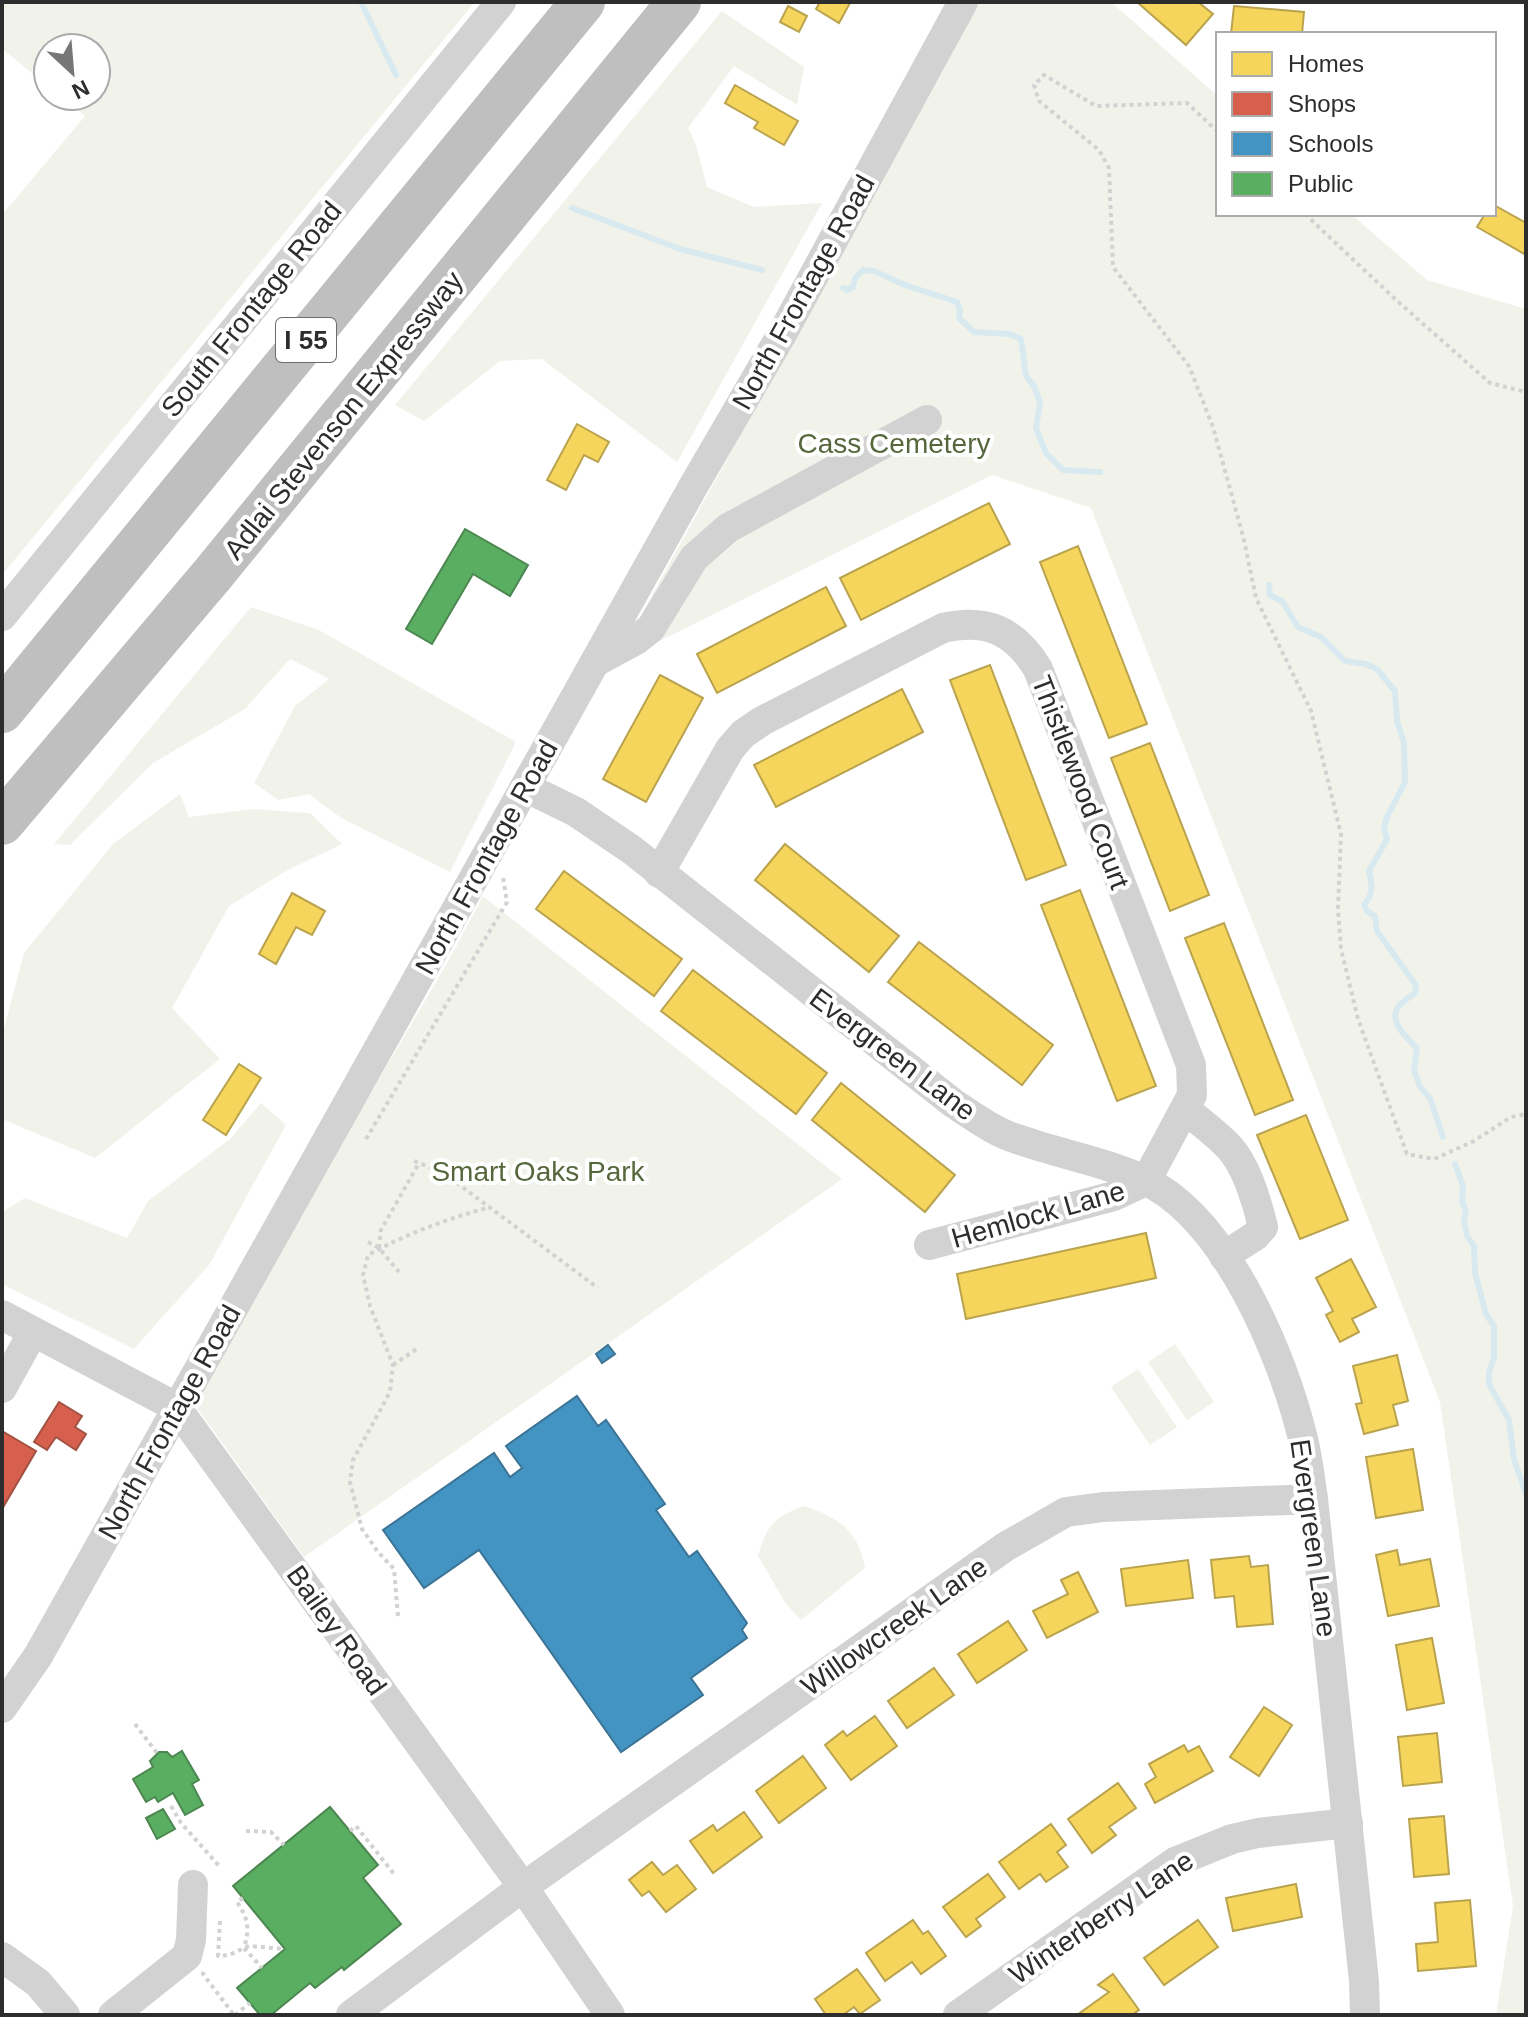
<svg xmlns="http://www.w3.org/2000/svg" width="1528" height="2017" font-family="Helvetica,sans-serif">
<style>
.green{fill:#f1f3eb}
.homes{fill:#f6d55c;stroke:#baa34e;stroke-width:2}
.shops{fill:#d6604d;stroke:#a35143;stroke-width:2}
.schools{fill:#4393c3;stroke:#3c7496;stroke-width:2}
.public{fill:#5aae61;stroke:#4c8751;stroke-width:2}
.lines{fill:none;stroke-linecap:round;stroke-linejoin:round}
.stream{stroke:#d8eaf0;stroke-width:6}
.path{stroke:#d2d2d2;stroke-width:4;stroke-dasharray:4 4;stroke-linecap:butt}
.minor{stroke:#d2d2d2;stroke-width:30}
.highway{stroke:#bfbfbf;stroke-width:44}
.labels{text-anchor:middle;stroke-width:8;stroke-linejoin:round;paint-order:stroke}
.shield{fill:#fff;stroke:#6c6c6c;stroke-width:2}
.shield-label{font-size:26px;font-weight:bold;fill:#2d2d2d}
.street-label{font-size:28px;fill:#2d2d2d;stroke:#fff}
.park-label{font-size:28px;fill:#56673c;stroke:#fff}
</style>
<rect width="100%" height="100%" fill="#fff"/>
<g class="green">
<path d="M2 2H475L2 575V215L85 116 61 96H96V48H48V86L2 49Z"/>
<path d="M979 2H1111L1218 96V214H1351L1427 280 1526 309V2015H1496L1513 1906 1440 1402 1091 508 992 475 614 664Z"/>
<path d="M722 11 804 67 797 105 734 66 688 128 696 145 707 187 754 207 822 203 677 462 542 359 500 361 424 421 395 405Z"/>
<path d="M251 607 319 630 516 742 450 872 341 818 309 794 278 800 254 783 295 706 329 679 290 659 245 709 153 763 70 845 54 844Z"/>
<path d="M180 794 189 817 253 809 310 813 342 844 286 871 229 906 172 1008 220 1059 95 1158 2 1119V1036L24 953 113 844Z"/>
<path d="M483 896 842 1179 304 1557 195 1405 313 1192 450 958Z"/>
<path d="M261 1103 286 1125 209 1265 134 1349 2 1284V1212L25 1198 127 1238 148 1201 230 1139Z"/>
<path d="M1175 1344 1214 1402 1187 1420 1148 1362Z"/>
<path d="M1138 1369 1177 1427 1150 1445 1111 1387Z"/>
<path d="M805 1506C840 1519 858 1530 865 1568L801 1620 786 1604 758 1556C767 1525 774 1516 805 1506Z"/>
</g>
<g class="homes">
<path d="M820 2H848L850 3 839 23 816 9Z"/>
<path d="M1137 2H1198L1213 14 1186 45Z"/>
<path d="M788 6 807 16 799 32 780 22Z"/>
<path d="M1234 6 1304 12 1302 34H1231Z"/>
<path d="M735 85 798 121 784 145 754 128 758 122 725 103Z"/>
<path d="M1494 205 1526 223V255L1477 227 1485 214H1494Z"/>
<path d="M577 424 609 442 598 462 584 455 566 490 547 480Z"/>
<path d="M989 503 1010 544 861 620 840 578Z"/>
<path d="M1078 546 1147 724 1109 738 1040 562Z"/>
<path d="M826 587 846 626 717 693 697 654Z"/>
<path d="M990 665 1066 865 1026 880 950 680Z"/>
<path d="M660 675 703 698 646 802 603 779Z"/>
<path d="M902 689 923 732 776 807 754 765Z"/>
<path d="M1150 743 1209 895 1170 911 1111 758Z"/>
<path d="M785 844 899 936 869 972 755 880Z"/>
<path d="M564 871 682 959 654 996 536 909Z"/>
<path d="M1080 890 1156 1086 1117 1101 1041 905Z"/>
<path d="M292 893 325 911 312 935 296 927 276 964 259 954Z"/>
<path d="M1224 923 1293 1100 1255 1115 1185 938Z"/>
<path d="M919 942 1053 1045 1022 1085 888 982Z"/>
<path d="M693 970 827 1073 796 1114 661 1011Z"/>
<path d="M239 1064 261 1078 226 1135 203 1120Z"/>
<path d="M841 1083 955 1175 925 1212 812 1120Z"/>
<path d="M1306 1115 1348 1220 1300 1239 1257 1135Z"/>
<path d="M1146 1233 1156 1278 966 1319 957 1274Z"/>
<path d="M1351 1259 1376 1307 1352 1319 1359 1332 1340 1342 1326 1315 1333 1311 1316 1278Z"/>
<path d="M1397 1355 1408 1401 1393 1405 1398 1425 1364 1434 1356 1404 1362 1403 1353 1366Z"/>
<path d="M1413 1449 1423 1510 1376 1518 1366 1457Z"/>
<path d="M1397 1550 1400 1565 1430 1559 1439 1606 1388 1616 1376 1555Z"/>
<path d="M1249 1556 1251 1567 1268 1565 1273 1624 1237 1627 1234 1596 1215 1598 1211 1560Z"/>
<path d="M1188 1560 1193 1598 1126 1606 1121 1569Z"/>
<path d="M1078 1572 1098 1612 1047 1638 1033 1611 1068 1594 1061 1580Z"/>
<path d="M1008 1621 1027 1650 977 1683 958 1654Z"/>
<path d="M1432 1638 1444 1703 1407 1710 1396 1645Z"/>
<path d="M934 1668 954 1695 907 1728 888 1701Z"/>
<path d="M1264 1707 1292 1725 1259 1776 1230 1757Z"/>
<path d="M875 1716 897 1746 851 1780 825 1745 843 1731 847 1736Z"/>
<path d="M1437 1733 1442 1782 1403 1786 1398 1737Z"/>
<path d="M1184 1745 1188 1752 1199 1746 1213 1771 1155 1803 1145 1784 1156 1777 1149 1764Z"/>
<path d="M803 1756 826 1788 779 1823 756 1791Z"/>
<path d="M1118 1783 1136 1808 1109 1827 1116 1835 1092 1853 1068 1819Z"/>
<path d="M744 1812 762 1837 713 1873 690 1841 713 1825 717 1831Z"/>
<path d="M1444 1816 1449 1874 1414 1877 1409 1819Z"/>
<path d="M1051 1824 1066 1845 1057 1852 1068 1867 1046 1882 1040 1874 1019 1889 999 1862Z"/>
<path d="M652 1862 663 1875 677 1865 696 1889 666 1912 649 1891 642 1896 629 1880Z"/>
<path d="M988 1874 1005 1897 976 1919 981 1926 966 1937 943 1907Z"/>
<path d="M1296 1884 1302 1917 1233 1931 1226 1898Z"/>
<path d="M1470 1900 1476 1966 1418 1971 1416 1944 1438 1942 1435 1903Z"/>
<path d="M913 1920 923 1934 928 1931 946 1956 921 1974 912 1962 885 1981 866 1953Z"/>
<path d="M1198 1920 1218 1947 1164 1985 1144 1958Z"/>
<path d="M857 1969 880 2000 860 2014 854 2007 843 2015H826L815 1999Z"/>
<path d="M1113 1974 1139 2010 1132 2015H1077L1109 1992 1098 1985Z"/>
</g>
<g class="shops">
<path d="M59 1402 82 1416 75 1427 86 1434 76 1450 56 1437 47 1450 34 1442Z"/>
<path d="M2 1431 36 1451 2 1509Z"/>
</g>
<g class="schools">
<path d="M608 1345 615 1354 602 1363 596 1354Z"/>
<path d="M577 1396 598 1426 606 1420 665 1504 656 1510 689 1557 697 1551 747 1623 742 1630 747 1638 691 1678 703 1695 621 1752 479 1550 424 1588 383 1530 494 1453 510 1477 522 1468 506 1446Z"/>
</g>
<g class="public">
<path d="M465 529 528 565 510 596 473 574 432 644 406 629Z"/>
<path d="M182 1751 199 1780 192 1784 203 1805 185 1815 173 1793 158 1802 155 1797 146 1802 133 1779 153 1767 150 1761 159 1752H167L172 1757Z"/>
<path d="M330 1807 378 1865 363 1878 401 1924 344 1970 342 1967 315 1988 310 1983 271 2015H260L237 1988 285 1949 233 1886Z"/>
<path d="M163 1809 175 1829 157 1839 146 1818Z"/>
</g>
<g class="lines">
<g class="stream">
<path d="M361 2 396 75"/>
<path d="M572 208 680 249 762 270"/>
<path d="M843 288 847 290 853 287 855 278 863 270 874 271 905 285 957 302 960 310 959 318 974 332 1009 334 1021 339 1026 376 1034 386 1040 403 1036 428 1046 453 1063 470 1100 472"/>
<path d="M1269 585 1270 595 1283 602 1298 627 1321 637 1345 661 1366 664 1377 669 1395 691 1397 721 1404 743 1405 782 1387 817 1384 828 1387 839 1369 871C1373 884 1373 894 1364 905L1367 911 1375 916 1377 931 1416 985 1415 993C1410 997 1402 1002 1399 1006 1387 1021 1408 1039 1417 1048L1414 1070 1420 1087 1430 1098 1443 1137"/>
<path d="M1455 1164 1463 1186 1462 1200 1466 1212 1464 1220 1467 1236 1474 1246 1475 1273 1486 1314 1494 1326V1357L1489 1372V1384L1509 1420 1514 1459 1526 1494"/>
</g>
<g class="path">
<path d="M1218 132 1187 103 1096 106 1044 75 1034 85 1039 101 1099 150 1109 168 1113 267 1189 366 1213 427 1244 540 1256 598 1311 711 1341 834 1338 909 1341 949 1358 1019 1407 1154 1434 1159 1474 1141 1511 1117 1526 1114"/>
<path d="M1305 214 1395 299 1490 383 1526 392"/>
<path d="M366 1139 507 902 503 877"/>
<path d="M414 1161 442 1172 598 1288"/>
<path d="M368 1242 379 1248 399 1272"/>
<path d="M379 1248 381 1230 419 1163"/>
<path d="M393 1365 418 1348"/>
<path d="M398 1616 394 1569 378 1552 362 1529 350 1482 353 1460 390 1392 393 1365 370 1306 363 1275 368 1255C408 1233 447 1219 490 1207"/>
<path d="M135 1724 157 1753"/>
<path d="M171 1806 181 1823 221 1868"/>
<path d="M246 1831 271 1832 284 1845"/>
<path d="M350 1831 356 1826 394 1874"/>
<path d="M243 1898 237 1902C248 1918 250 1929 244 1948L262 1968"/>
<path d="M220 1921 218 1956 229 1955 249 1946 285 1949"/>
<path d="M204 1972 203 1974 234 2015"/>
<path d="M235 2015 250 2003"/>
</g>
<g class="minor">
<path d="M2 616 501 2"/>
<path d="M597 661 636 640 651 628 694 558 728 528 927 420"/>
<path d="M525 787 576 812 632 850 953 1103C973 1116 994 1132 1017 1139 1059 1154 1103 1161 1144 1180 1226 1218 1283 1356 1303 1439 1308 1459 1310 1479 1313 1499L1364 1981 1365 2015"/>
<path d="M659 873 730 749 743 734 762 721 943 628C987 618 1015 631 1038 669L1191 1065 1192 1095 1146 1181 1114 1196 929 1245"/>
<path d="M1186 1110C1200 1122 1216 1133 1229 1147 1247 1166 1257 1202 1263 1227L1255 1236 1224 1256"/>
<path d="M2 1315 176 1407 523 1887 610 2015"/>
<path d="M2 1388 33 1332"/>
<path d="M2 1708 38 1656 105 1537 694 485 782 334 963 2"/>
<path d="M2 1957 38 1983 65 2015"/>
<path d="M113 2015 187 1956 191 1940 193 1885"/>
<path d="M351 2015 523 1887 1005 1547 1066 1512 1103 1507 1313 1499"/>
<path d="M958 2015 1175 1862 1232 1839 1258 1833 1348 1823"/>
</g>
<g class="highway">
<path d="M2 711 583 2"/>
<path d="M2 823 213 574 679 2"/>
</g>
</g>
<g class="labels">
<rect class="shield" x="276" y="318" width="60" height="44" rx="6"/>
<g class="shield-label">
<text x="306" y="349">I 55</text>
</g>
<g class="street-label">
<text transform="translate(803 292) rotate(-61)" y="10">North Frontage Road</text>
<text transform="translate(251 309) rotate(-51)" y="10">South Frontage Road</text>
<text transform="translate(343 415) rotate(-51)" y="10">Adlai Stevenson Expressway</text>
<text transform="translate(1081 782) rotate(69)" y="10">Thistlewood Court</text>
<text transform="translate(486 857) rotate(-61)" y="10">North Frontage Road</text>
<text transform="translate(893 1054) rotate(37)" y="10">Evergreen Lane</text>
<text transform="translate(1038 1214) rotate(-16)" y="10">Hemlock Lane</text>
<text transform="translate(169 1422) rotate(-61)" y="10">North Frontage Road</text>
<text transform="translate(1314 1538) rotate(82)" y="10">Evergreen Lane</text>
<text transform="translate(894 1626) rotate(-35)" y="10">Willowcreek Lane</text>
<text transform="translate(337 1630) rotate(55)" y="10">Bailey Road</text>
<text transform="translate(1101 1917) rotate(-34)" y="10">Winterberry Lane</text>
</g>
<g class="park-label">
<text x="894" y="453">Cass Cemetery</text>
<text x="538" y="1181">Smart Oaks Park</text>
</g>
</g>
<rect width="1528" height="2017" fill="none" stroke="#2d2d2d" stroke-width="8"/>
<rect x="1216" y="32" width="280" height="184" fill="#ffffff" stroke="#ababab" stroke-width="2"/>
<rect x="1232" y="52" width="40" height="24" fill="#f6d55c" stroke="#ababab" stroke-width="2"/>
<text x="1288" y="72" font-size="24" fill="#2d2d2d">Homes</text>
<rect x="1232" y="92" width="40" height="24" fill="#d6604d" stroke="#ababab" stroke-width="2"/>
<text x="1288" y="112" font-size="24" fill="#2d2d2d">Shops</text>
<rect x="1232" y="132" width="40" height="24" fill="#4393c3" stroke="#ababab" stroke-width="2"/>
<text x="1288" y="152" font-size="24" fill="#2d2d2d">Schools</text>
<rect x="1232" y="172" width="40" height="24" fill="#5aae61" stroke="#ababab" stroke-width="2"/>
<text x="1288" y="192" font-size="24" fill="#2d2d2d">Public</text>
<g transform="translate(72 72) rotate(154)"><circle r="38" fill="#ffffff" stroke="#ababab" stroke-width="2"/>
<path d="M0-6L14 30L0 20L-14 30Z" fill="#767676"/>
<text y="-12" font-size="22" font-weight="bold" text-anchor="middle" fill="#2d2d2d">N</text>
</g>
</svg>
